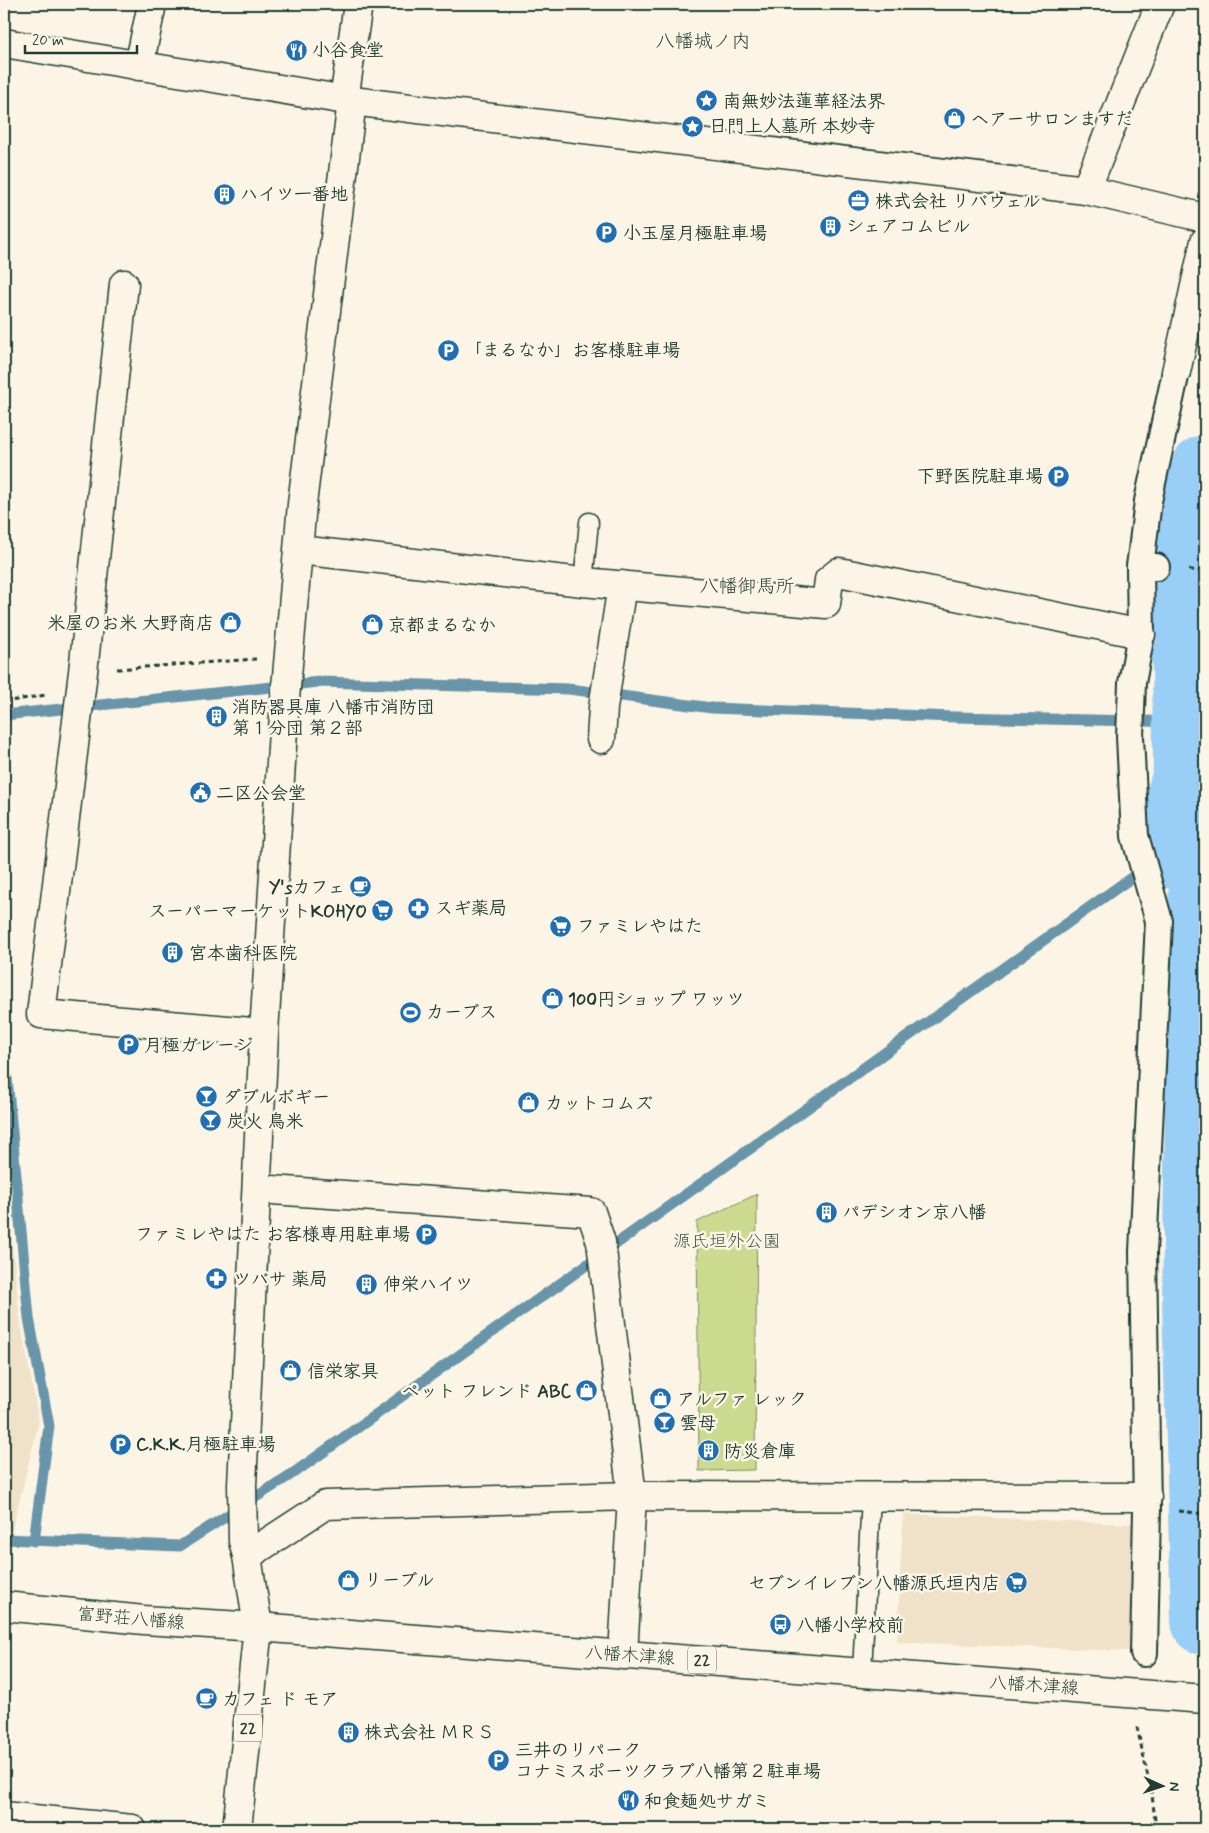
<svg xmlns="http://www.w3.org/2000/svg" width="1209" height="1833" font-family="Mynerve,'Klee One',sans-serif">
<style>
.built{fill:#f0e2c9}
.green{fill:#cbda8e;stroke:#758c61}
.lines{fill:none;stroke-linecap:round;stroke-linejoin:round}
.stream{stroke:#6895a9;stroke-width:11}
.river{stroke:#99cff7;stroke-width:68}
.service-casing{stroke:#1f3d34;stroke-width:21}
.pedestrian-casing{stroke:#1f3d34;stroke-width:30}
.minor-casing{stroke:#1f3d34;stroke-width:31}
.tertiary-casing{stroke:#1f3d34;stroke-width:31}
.secondary-casing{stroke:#1f3d34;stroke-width:31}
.primary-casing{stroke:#1f3d34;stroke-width:31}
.path{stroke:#1f3d34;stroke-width:3;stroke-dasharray:5 4;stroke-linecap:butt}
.service{stroke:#fcf5e5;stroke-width:18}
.pedestrian{stroke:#fcf5e5;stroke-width:26}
.minor{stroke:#fcf5e5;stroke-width:28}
.tertiary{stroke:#fcf5e5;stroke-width:28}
.secondary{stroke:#fcf5e5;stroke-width:28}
.primary{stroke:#fcf5e5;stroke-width:28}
.labels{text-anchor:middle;stroke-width:5;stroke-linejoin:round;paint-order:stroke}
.shield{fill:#fcf5e5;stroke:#617469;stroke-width:1}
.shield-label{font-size:16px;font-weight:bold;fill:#1f3d34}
.poi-label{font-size:18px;font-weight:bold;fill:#1f3d34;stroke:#fcf5e5;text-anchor:start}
.park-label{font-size:18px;fill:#415c46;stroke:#fcf5e5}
.street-label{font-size:18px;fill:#1f3d34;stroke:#fcf5e5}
.neighbourhood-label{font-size:19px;fill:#1f3d34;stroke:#fcf5e5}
</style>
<rect width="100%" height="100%" fill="#fcf5e5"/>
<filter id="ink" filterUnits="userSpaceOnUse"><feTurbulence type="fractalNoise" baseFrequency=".02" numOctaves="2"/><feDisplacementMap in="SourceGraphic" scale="10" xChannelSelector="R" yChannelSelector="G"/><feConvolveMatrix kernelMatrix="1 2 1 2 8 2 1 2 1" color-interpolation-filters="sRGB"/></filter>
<g filter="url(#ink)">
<g class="built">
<path d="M4 1163 20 1319 39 1422 12 1530H4Z"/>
<path d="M903 1514 1133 1524 1129 1651 897 1642Z"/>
</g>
<path class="green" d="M757 1194 755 1470 699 1471 697 1222Z"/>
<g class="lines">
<g class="stream">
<path d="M4 715 319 682 569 689 712 708 955 717 1187 722"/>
<path d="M4 1076 7 1078 29 1318 49 1426 34 1541"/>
<path d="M4 1539 180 1546 298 1470 1166 853"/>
</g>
<path class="river" d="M1205 469 1185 532 1187 772 1166 853 1203 862 1196 1300 1205 1621"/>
<defs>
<g id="service">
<path d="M583 582 589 522"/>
<path d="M862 1672 871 1497"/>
</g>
<g id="pedestrian">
<path d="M1140 567 1148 501 1176 372"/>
<path d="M1144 1653 1147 1509 1143 1252 1159 921 1135 836 1130 737 1132 683 1141 634 1140 567H1156"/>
</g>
<g id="minor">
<path d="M4 43 352 101 1086 190 1205 218"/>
<path d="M139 66 152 4"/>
<path d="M344 100 358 4"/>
<path d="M1086 190 1160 4"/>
<path d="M124 284 83 672 41 1014 264 1033"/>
<path d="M1176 372 1205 241"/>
<path d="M299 550 583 582 826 604 829 580 839 572 1141 634"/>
<path d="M601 739 603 708 622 585"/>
<path d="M247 1556 325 1505 632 1496 601 1242 591 1212 257 1189"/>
<path d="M623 1655 632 1496 1147 1497"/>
<path d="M4 1816 132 1829"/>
</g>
<path id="tertiary" d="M258 1627 247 1556 243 1541 242 1485 264 1033 285 699 302 504 352 101"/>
<path id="secondary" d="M4 1606 144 1620 258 1627"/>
<path id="primary" d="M237 1829 258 1627 1205 1699"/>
</defs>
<use href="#service" class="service-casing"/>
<use href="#pedestrian" class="pedestrian-casing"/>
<use href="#minor" class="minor-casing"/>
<use href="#tertiary" class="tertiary-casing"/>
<use href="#secondary" class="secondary-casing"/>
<use href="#primary" class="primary-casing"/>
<g class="path">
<path d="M1189 570 1205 571"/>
<path d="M117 669 256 659"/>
<path d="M4 702 46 695"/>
<path d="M1179 1511 1205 1514"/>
<path d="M1137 1727 1152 1795 1156 1829"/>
</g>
<use href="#service" class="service"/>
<use href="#pedestrian" class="pedestrian"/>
<use href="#minor" class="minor"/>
<use href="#tertiary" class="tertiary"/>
<use href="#secondary" class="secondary"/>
<use href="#primary" class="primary"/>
</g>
</g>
<defs>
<symbol id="restaurant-disc" viewBox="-11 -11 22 22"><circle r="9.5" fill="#1f6fb2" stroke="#fcf5e5"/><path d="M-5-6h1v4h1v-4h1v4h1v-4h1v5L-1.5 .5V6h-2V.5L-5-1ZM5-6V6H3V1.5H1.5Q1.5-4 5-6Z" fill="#fff"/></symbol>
<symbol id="sight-disc" viewBox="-11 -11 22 22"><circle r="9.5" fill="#1f6fb2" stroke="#fcf5e5"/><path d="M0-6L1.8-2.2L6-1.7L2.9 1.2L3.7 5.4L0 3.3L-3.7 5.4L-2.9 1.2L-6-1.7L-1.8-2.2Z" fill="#fff"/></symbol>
<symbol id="shop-disc" viewBox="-11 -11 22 22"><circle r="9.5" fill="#1f6fb2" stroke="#fcf5e5"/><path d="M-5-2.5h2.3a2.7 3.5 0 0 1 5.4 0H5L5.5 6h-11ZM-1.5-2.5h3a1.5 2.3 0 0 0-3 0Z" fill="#fff"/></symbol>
<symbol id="building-disc" viewBox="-11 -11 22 22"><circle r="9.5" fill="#1f6fb2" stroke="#fcf5e5"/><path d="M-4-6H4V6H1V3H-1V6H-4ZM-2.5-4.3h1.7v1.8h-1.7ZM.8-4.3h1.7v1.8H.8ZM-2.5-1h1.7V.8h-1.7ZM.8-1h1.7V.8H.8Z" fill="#fff"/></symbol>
<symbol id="office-disc" viewBox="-11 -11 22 22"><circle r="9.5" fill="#1f6fb2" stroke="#fcf5e5"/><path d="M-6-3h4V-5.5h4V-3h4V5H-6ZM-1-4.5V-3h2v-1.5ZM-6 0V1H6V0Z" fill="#fff"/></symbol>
<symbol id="parking-disc" viewBox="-11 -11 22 22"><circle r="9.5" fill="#1f6fb2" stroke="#fcf5e5"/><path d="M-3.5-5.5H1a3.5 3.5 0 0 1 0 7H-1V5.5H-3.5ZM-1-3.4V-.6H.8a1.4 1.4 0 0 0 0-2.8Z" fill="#fff"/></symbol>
<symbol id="civic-disc" viewBox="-11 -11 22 22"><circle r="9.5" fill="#1f6fb2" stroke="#fcf5e5"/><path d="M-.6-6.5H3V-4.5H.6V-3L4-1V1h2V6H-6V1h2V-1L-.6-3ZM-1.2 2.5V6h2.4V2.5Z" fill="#fff"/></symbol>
<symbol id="cafe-disc" viewBox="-11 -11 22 22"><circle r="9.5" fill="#1f6fb2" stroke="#fcf5e5"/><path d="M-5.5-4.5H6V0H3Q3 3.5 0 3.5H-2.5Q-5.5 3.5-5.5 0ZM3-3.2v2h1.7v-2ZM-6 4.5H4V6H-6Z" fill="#fff"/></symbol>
<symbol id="pharmacy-disc" viewBox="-11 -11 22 22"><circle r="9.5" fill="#1f6fb2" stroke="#fcf5e5"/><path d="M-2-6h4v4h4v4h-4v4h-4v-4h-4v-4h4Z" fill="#fff"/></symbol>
<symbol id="supermarket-disc" viewBox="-11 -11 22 22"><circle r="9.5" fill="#1f6fb2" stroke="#fcf5e5"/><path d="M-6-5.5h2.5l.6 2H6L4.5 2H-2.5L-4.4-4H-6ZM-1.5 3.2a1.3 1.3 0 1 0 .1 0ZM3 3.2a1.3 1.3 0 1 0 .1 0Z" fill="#fff"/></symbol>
<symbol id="stadium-disc" viewBox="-11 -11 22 22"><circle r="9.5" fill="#1f6fb2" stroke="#fcf5e5"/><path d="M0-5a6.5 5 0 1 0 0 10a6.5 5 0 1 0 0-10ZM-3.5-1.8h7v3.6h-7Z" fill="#fff"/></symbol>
<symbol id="bar-disc" viewBox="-11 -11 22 22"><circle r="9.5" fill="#1f6fb2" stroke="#fcf5e5"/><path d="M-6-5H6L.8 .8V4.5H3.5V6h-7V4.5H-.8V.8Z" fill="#fff"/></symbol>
<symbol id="bus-disc" viewBox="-11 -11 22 22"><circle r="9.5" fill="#1f6fb2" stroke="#fcf5e5"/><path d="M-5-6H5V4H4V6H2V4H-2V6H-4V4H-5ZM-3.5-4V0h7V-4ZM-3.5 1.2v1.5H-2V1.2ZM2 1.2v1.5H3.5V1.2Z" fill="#fff"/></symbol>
</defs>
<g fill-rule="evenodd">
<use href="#restaurant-disc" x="284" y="38" width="25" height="25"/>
<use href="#sight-disc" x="694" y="88" width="25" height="25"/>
<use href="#shop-disc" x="942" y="106" width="25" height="25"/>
<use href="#sight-disc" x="680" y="114" width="25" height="25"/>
<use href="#building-disc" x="212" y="182" width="25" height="25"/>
<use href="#office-disc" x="846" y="188" width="25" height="25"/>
<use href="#building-disc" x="818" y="214" width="25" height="25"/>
<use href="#parking-disc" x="594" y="220" width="25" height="25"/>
<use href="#parking-disc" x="436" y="338" width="25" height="25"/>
<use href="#parking-disc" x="1046" y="464" width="25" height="25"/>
<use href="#shop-disc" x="218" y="610" width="25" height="25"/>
<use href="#shop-disc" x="360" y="612" width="25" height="25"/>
<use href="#building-disc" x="204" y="704" width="25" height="25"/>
<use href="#civic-disc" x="188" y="780" width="25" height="25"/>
<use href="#cafe-disc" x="348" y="874" width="25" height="25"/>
<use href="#pharmacy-disc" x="406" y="896" width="25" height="25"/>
<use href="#supermarket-disc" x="370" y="898" width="25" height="25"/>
<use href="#supermarket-disc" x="548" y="914" width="25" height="25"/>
<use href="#building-disc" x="160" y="940" width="25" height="25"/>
<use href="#shop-disc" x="540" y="986" width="25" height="25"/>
<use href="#stadium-disc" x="398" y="1000" width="25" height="25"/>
<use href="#parking-disc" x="116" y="1032" width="25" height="25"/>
<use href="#bar-disc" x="194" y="1084" width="25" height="25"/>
<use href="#shop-disc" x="516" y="1090" width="25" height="25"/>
<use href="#bar-disc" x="198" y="1108" width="25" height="25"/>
<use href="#building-disc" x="814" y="1200" width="25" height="25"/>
<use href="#parking-disc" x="414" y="1222" width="25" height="25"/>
<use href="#pharmacy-disc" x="204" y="1266" width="25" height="25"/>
<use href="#building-disc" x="354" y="1272" width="25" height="25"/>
<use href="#shop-disc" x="278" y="1358" width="25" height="25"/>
<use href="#shop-disc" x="574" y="1378" width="25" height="25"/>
<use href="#shop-disc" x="648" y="1386" width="25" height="25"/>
<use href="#bar-disc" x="652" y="1410" width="25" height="25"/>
<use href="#parking-disc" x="108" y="1432" width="25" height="25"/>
<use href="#building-disc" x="696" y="1438" width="25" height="25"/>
<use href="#shop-disc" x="336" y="1568" width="25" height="25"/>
<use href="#supermarket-disc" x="1004" y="1570" width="25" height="25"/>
<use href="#bus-disc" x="768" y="1612" width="25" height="25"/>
<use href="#cafe-disc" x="194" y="1686" width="25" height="25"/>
<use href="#building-disc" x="336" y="1720" width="25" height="25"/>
<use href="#parking-disc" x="486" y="1748" width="25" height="25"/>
<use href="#restaurant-disc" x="616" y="1788" width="25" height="25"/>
</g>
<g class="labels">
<g class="shield">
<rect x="688" y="1646.5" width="28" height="27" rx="4"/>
<rect x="234" y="1714.5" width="28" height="27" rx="4"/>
</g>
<g class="shield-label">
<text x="702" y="1666">22</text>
<text x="248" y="1734">22</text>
</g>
<g class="poi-label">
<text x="312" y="56">小谷食堂</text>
<text x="723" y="107">南無妙法蓮華経法界</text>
<text x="971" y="125">ヘアーサロンますだ</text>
<text x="709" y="132">日門上人墓所 本妙寺</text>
<text x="240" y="200">ハイツ一番地</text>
<text x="875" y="207">株式会社 リバウェル</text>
<text x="846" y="232">シェアコムビル</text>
<text x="623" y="239">小玉屋月極駐車場</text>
<text x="464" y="356">「まるなか」お客様駐車場</text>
<text x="1043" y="482" text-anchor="end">下野医院駐車場</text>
<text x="214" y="629" text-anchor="end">米屋のお米 大野商店</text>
<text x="388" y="631">京都まるなか</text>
<text x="232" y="713">消防器具庫 八幡市消防団<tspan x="232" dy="21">第１分団 第２部</tspan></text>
<text x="216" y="799">二区公会堂</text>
<text x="345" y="893" text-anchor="end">Y'sカフェ</text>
<text x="435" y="914">スギ薬局</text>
<text x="367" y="917" text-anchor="end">スーパーマーケットKOHYO</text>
<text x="577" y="932">ファミレやはた</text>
<text x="189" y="959">宮本歯科医院</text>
<text x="568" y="1005">100円ショップ ワッツ</text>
<text x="426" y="1018">カーブス</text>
<text x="144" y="1051">月極ガレージ</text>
<text x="223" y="1103">ダブルボギー</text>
<text x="545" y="1109">カットコムズ</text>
<text x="227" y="1127">炭火 鳥米</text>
<text x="842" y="1218">パデシオン京八幡</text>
<text x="410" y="1240" text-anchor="end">ファミレやはた お客様専用駐車場</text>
<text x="233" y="1285">ツバサ 薬局</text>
<text x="383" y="1290">伸栄ハイツ</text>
<text x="307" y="1377">信栄家具</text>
<text x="571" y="1397" text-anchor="end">ペット フレンド ABC</text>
<text x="677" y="1405">アルファ レック</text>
<text x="680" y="1429">雲母</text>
<text x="136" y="1450">C.K.K.月極駐車場</text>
<text x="724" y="1457">防災倉庫</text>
<text x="364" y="1586">リーブル</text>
<text x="1000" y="1589" text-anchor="end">セブンイレブン八幡源氏垣内店</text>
<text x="796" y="1631">八幡小学校前</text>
<text x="222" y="1705">カフェ ド モア</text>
<text x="364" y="1738">株式会社 ＭＲＳ</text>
<text x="515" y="1756">三井のリパーク<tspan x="515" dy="21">コナミスポーツクラブ八幡第２駐車場</tspan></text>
<text x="644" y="1807">和食麺処サガミ</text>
</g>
<g class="park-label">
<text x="727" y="1247">源氏垣外公園</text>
</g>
<g class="street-label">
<text transform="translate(131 1618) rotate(5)" y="6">富野荘八幡線</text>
<text transform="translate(630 1655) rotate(4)" y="6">八幡木津線</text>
<text transform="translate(1034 1685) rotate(4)" y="6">八幡木津線</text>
</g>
<g class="neighbourhood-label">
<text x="703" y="47">八幡城ノ内</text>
<text x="747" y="592">八幡御馬所</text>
</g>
</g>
<rect width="1209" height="1833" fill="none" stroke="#fcf5e5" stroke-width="20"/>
<rect x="10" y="10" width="1189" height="1813" fill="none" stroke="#1f3d34" stroke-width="2" filter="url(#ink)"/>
<g transform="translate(1162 1786) rotate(93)" stroke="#fcf5e5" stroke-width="4" paint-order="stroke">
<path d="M0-4L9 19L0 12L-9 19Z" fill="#1f3d34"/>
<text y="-8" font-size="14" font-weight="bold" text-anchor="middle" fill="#1f3d34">N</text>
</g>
<path d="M25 45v8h112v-8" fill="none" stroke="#1f3d34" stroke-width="2.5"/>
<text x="32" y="45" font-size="15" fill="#1f3d34" stroke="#fcf5e5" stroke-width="4" paint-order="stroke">20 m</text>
</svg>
